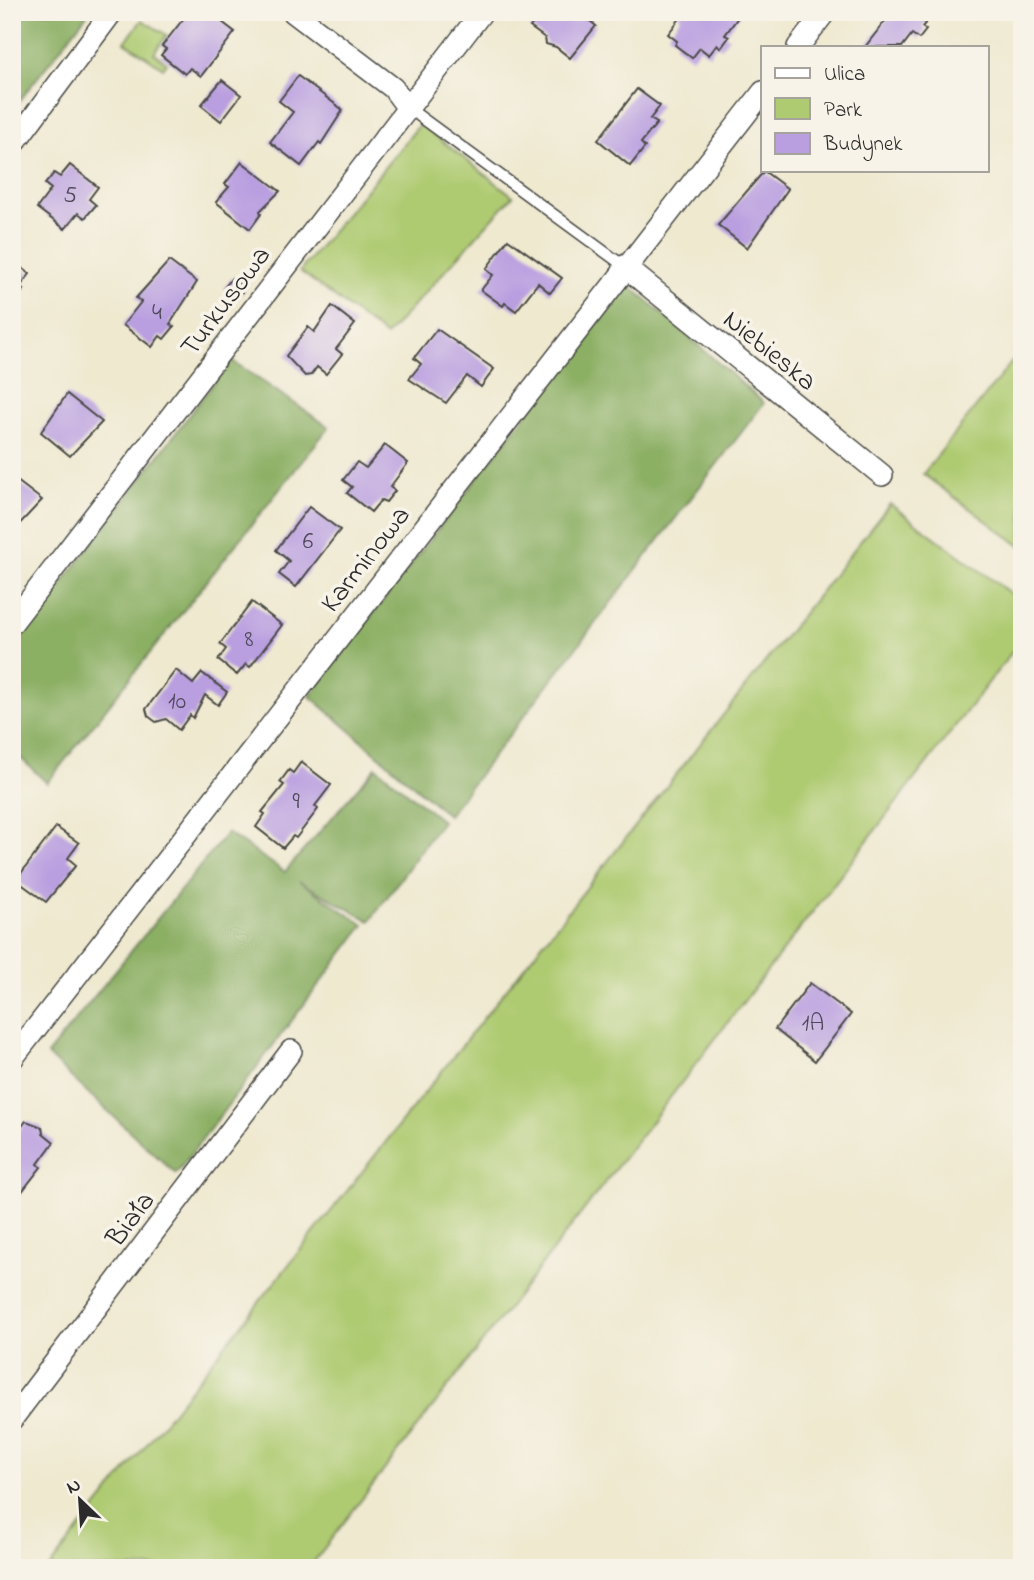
<svg xmlns="http://www.w3.org/2000/svg" width="1034" height="1580" font-family="'Indie Flower',sans-serif">
<style>
.green{fill:#afcb72;stroke:#6d7b4e;stroke-width:2}
.forest{fill:#8baf64;stroke:#5b6d48;stroke-width:2}
.building{fill:#b99fe0}
.lines{fill:none;stroke-linecap:round;stroke-linejoin:round}
.service-casing{stroke:#484844;stroke-width:13}
.minor-casing{stroke:#484844;stroke-width:24}
.service{stroke:#fff;stroke-width:10}
.minor{stroke:#fff;stroke-width:21}
.labels{text-anchor:middle;stroke-width:7;stroke-linejoin:round;paint-order:stroke}
.number-label{font-size:24px;fill:#4e4858}
.street-label{font-size:28px;fill:#2b2b2b;stroke:#f7f3e8}
</style>
<rect width="100%" height="100%" fill="#f7f3e8"/>
<filter id="ink" filterUnits="userSpaceOnUse"><feTurbulence type="fractalNoise" baseFrequency=".0143" numOctaves="2"/><feDisplacementMap in="SourceGraphic" scale="14" xChannelSelector="R" yChannelSelector="G"/><feConvolveMatrix kernelMatrix="1 2 1 2 8 2 1 2 1" color-interpolation-filters="sRGB"/></filter>
<filter id="wash" filterUnits="userSpaceOnUse"><feTurbulence type="fractalNoise" baseFrequency=".00686" numOctaves="4" result="noise"/><feDisplacementMap in="SourceGraphic" scale="28" xChannelSelector="R" yChannelSelector="G"/><feGaussianBlur stdDeviation="1.57" result="paint"/><feColorMatrix in="noise" values="0 0 0 0 0 0 0 0 0 0 0 0 0 0 0 0 0 1.4 0 .05"/><feComposite in="paint" operator="in"/></filter>
<g filter="url(#wash)">
<rect width="100%" height="100%" fill="#efe9d0"/>
<g class="green">
<path d="M142 20 167 35 154 53 167 63 163 68 125 42Z"/>
<path d="M420 124 513 196 386 336 300 271Z"/>
<path d="M1022 349V547L923 474Z"/>
<path d="M890 504 1022 602V639L309 1568H49Z"/>
</g>
<g class="forest">
<path d="M12 12H89L12 110Z"/>
<path d="M627 283 764 403 448 815 310 696Z"/>
<path d="M231 360 329 427 47 783 12 750V649Z"/>
<path d="M376 767 442 821 370 921 299 881 364 925 176 1174 47 1055 227 833 285 872Z"/>
</g>
<g id="blocks">
<g class="building">
<path d="M177 12H209L235 32 201 76 190 68 185 74 161 55 166 49 162 46 184 18Z"/>
<path d="M542 12H595L589 20 596 26 570 58 556 47 546 44 545 38 530 27Z"/>
<path d="M681 12H742L725 35 729 37 721 48 717 45 709 55 700 48 692 58 675 45 677 41 668 34 681 17 678 15Z"/>
<path d="M884 12H930L933 14 922 27 926 30 919 39 912 34 902 47H865L889 16Z"/>
<path d="M298 76 343 110 321 144 319 142 301 166 270 142 293 112 279 101Z"/>
<path d="M222 80 241 95 221 121 201 105Z"/>
<path d="M637 89 660 106 650 119 657 123 641 143 645 147 630 166 598 140Z"/>
<path d="M242 162 280 191 260 211 261 214 250 229 216 202 229 187 225 184Z"/>
<path d="M70 165 98 187 89 199 96 205 85 218 78 213 65 229 37 208 51 189 45 184 54 173 60 177Z"/>
<path d="M764 171 788 189 747 248 718 225Z"/>
<path d="M508 239 562 278 550 293 538 283 516 311 505 303 503 306 481 290 493 275 486 269Z"/>
<path d="M12 260 30 274 20 287 24 290 12 303Z"/>
<path d="M169 261 197 282 170 324 174 327 164 339 160 336 152 347 123 325 141 302 136 298Z"/>
<path d="M232 278 245 288 237 299 224 288Z"/>
<path d="M332 306 355 324 336 349 342 354 326 374 317 367 311 375 305 376 286 356 308 327 314 332Z"/>
<path d="M437 329 494 369 481 387 467 376 446 403 409 379 421 364 414 358Z"/>
<path d="M67 394 102 422 70 456 41 432Z"/>
<path d="M385 445 408 463 390 487 395 491 386 502 381 500 371 512 347 493 352 487 343 480 357 462 366 468Z"/>
<path d="M12 477 42 500 12 532Z"/>
<path d="M309 507 340 530 296 587 279 574 289 561 276 550Z"/>
<path d="M252 602 282 625 250 667 246 664 237 675 218 660 226 649 220 644Z"/>
<path d="M176 670 193 684 202 673 227 692 218 705 205 695 193 718 190 715 179 730 166 719 156 722 148 716 146 709Z"/>
<path d="M301 762 331 785 315 806 318 809 296 838 293 836 283 848 256 827 265 814 262 812 284 785 280 782 289 770 293 773Z"/>
<path d="M56 827 79 843 68 858 76 865 46 902 16 880Z"/>
<path d="M810 983 851 1014 815 1061 775 1029Z"/>
<path d="M26 1121 42 1127 43 1133 54 1142 38 1164 41 1167 20 1194 12 1187V1130L17 1133Z"/>
</g>
</g>
</g>
<g filter="url(#ink)">
<use href="#blocks" fill-opacity="0" stroke="#484844" stroke-width="2"/>
<g class="lines">
<defs>
<path id="service" d="M407 107 624 266"/>
<g id="minor">
<path d="M293 12 393 88 407 107"/>
<path d="M798 47 825 12"/>
<path d="M12 146 112 12"/>
<path d="M624 266 882 475"/>
<path d="M12 623 482 12"/>
<path d="M12 1059 763 92"/>
<path d="M12 1419 291 1051"/>
</g>
</defs>
<use href="#service" class="service-casing"/>
<use href="#minor" class="minor-casing"/>
<use href="#service" class="service"/>
<use href="#minor" class="minor"/>
</g>
</g>
<g class="labels">
<g class="number-label">
<text x="70" y="202">5</text>
<text x="157" y="319">4</text>
<text x="308" y="548">6</text>
<text x="249" y="646">8</text>
<text x="177" y="708">10</text>
<text x="296" y="808">9</text>
<text x="813" y="1030">1A</text>
</g>
<g class="street-label">
<text transform="translate(224 300) rotate(-53)" y="10">Turkusowa</text>
<text transform="translate(771 349) rotate(39)" y="10">Niebieska</text>
<text transform="translate(364 558) rotate(-52)" y="10">Karminowa</text>
<text transform="translate(129 1218) rotate(-53)" y="10">Biała</text>
</g>
</g>
<rect width="1034" height="1580" fill="none" stroke="#f7f3e8" stroke-width="42"/>
<rect x="761" y="46" width="228" height="126" fill="#f7f3e8" stroke="#a5a39c" stroke-width="2"/>
<rect x="775" y="68" width="35" height="10" fill="#ffffff" stroke="#a5a39c" stroke-width="2"/>
<text x="824" y="80" font-size="21" fill="#2b2b2b">Ulica</text>
<rect x="775" y="98" width="35" height="21" fill="#afcb72" stroke="#a5a39c" stroke-width="2"/>
<text x="824" y="116" font-size="21" fill="#2b2b2b">Park</text>
<rect x="775" y="133" width="35" height="21" fill="#b99fe0" stroke="#a5a39c" stroke-width="2"/>
<text x="824" y="150" font-size="21" fill="#2b2b2b">Budynek</text>
<g transform="translate(80 1500) rotate(335)" stroke="#f7f3e8" stroke-width="5" paint-order="stroke">
<path d="M0-5L12 26L0 18L-12 26Z" fill="#2b2b2b"/>
<text y="-10" font-size="19" font-weight="bold" text-anchor="middle" fill="#2b2b2b">N</text>
</g>
</svg>
